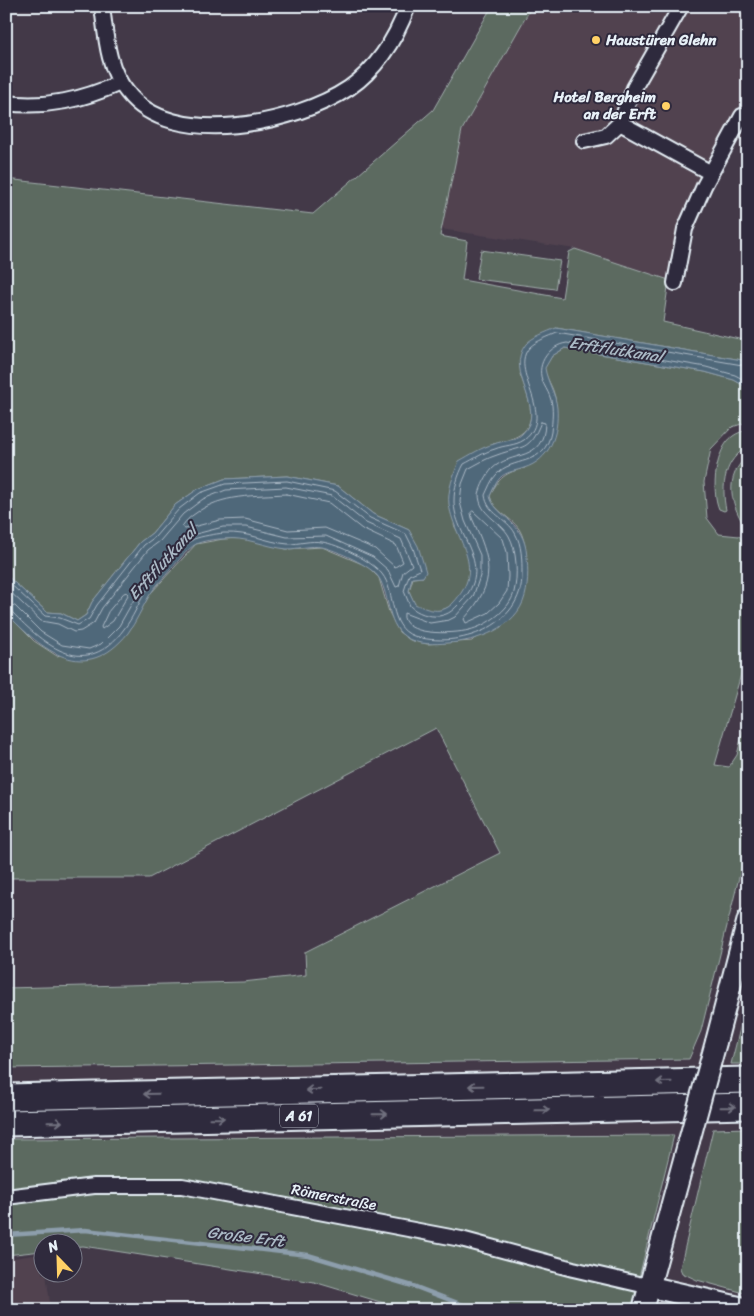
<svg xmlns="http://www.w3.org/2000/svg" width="754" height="1316" font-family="Sriracha,sans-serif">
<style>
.built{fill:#514350}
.green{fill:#5b6a61;stroke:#a2aeac}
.water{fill:#50677a;stroke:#8d9eac}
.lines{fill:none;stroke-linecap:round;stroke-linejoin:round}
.shore{stroke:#abbac6;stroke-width:1}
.stream{stroke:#8d9eac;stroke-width:4.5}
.street-casing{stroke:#e8f1f8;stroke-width:18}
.secondary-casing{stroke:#e8f1f8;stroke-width:24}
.highway-casing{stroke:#e8f1f8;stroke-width:29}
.street{stroke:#2f2a3d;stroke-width:14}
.secondary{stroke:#2f2a3d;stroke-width:20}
.highway{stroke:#2f2a3d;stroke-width:25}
.secondary-bridge-casing{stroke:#e8f1f8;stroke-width:24;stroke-linecap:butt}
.secondary-bridge{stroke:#2f2a3d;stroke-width:20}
.oneway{stroke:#70707e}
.poi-dot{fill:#ffd166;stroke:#2f2a3d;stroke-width:2}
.labels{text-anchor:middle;stroke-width:4;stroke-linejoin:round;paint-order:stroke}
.shield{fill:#2f2a3d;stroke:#b0b5c0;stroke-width:1}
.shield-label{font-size:14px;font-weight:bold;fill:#e8f1f8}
.poi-label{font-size:15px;font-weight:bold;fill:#e8f1f8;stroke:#2f2a3d;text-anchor:start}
.street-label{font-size:15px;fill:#e8f1f8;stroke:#2f2a3d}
.water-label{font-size:16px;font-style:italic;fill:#abbac6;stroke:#2f2a3d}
</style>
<rect width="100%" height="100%" fill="#433948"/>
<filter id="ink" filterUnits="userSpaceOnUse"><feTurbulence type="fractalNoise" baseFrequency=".02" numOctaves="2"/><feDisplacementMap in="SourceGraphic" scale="10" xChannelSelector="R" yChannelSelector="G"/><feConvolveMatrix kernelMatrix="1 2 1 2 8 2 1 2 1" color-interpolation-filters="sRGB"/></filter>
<g filter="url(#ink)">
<g class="built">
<path d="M532 6H748V91L700 180 669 280 575 249 441 229 462 130Z"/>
<path d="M42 1254V1274H46L51 1310H6V1259Z"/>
</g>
<g class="green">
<path d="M492 6H532L462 130 440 236 467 241 462 280 562 298 569 252 575 249 669 280 663 322 748 341V361L556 328 520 374C534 412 542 435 493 444L454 525C459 535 466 546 469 557 474 579 458 612 433 611 427 611 420 607 415 605L409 591 413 578 423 577 409 530 373 514 338 486 287 476 224 479 198 489 175 505 152 533 140 542 92 602 86 615 77 621 61 613 47 612 6 575V179L313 214 433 110Z"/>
<path d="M481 250 560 261 555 289 476 279Z"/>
<path d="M565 348 705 372 734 380 748 388V422L732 427 711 449 704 482 707 518 719 534 739 536 748 547V650L715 765 729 767 737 755 748 711V841L701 1031 689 1059 6 1068V988L243 982 306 975 305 952 500 853 436 728 149 878H6V613L34 641 57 656 128 632 150 594 196 544 223 539 245 538 286 549 322 547 367 566 379 578 389 612 399 632 410 640 427 644 472 641 527 576C526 561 527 542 519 529 511 517 493 511 490 496 498 478 506 472 525 468 535 450 560 417 555 397 553 387 546 378 544 368L552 356Z"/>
<path d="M748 430V447C724 459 721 486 726 510L724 511 719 509C711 490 715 449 733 436 737 433 743 431 748 430Z"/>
<path d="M748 455V531C730 505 723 478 748 455Z"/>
<path d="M748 997V1064H731L732 1060Z"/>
<path d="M748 1128V1294L697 1280 682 1273 680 1268 713 1129Z"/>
<path d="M674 1135 631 1310H407L314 1282 83 1246 73 1247 72 1244H42V1251L6 1255V1139Z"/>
</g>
<path class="water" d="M556 328 748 361V388L734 380 705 372 565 348 552 356 545 368C547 382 556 394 557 408 559 434 550 460 524 468 516 471 509 471 502 476 496 481 493 490 490 496 494 515 521 520 526 549 528 563 529 582 525 596 517 628 476 642 447 643 435 644 420 645 409 639 386 627 391 598 379 578 372 566 336 550 322 547 311 545 298 549 287 549 265 547 246 536 222 539 215 539 202 541 196 544 187 549 178 562 171 569 164 578 155 586 149 596 142 608 136 622 128 633 85 686 43 651 6 613V575L47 612 61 613 77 621 86 615 92 602 140 542 152 533 175 505 198 489 224 479 287 476 338 486 373 514 409 530 418 546 426 572 423 577 412 578 409 591 415 604C428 610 441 615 453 603 487 567 456 544 449 505 447 490 454 474 459 461 470 455 482 447 494 444 503 440 514 442 522 434 549 409 503 372 526 344 532 337 547 332 556 328Z"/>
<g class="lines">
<g class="shore">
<path d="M541 422 545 423C544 463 511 450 492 469 486 476 481 486 479 494 479 515 500 520 509 536 517 550 518 577 514 592 510 610 486 626 469 630 454 634 400 637 404 613L430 623 449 620 455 617 473 597 480 576V555L465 521 460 502 462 484 468 469C477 464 487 458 497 455 524 445 529 452 541 422Z"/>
<path d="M286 494 329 503 362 529 396 545 403 562 395 567 375 549 325 528 288 530 245 519 220 520 185 529 182 527C185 521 190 517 196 513 222 494 254 496 286 494Z"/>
<path d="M473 511 503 539 507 552 508 576 507 591 499 603 488 613 466 623 464 619C498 582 491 560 472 518L471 513Z"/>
<path d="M6 580 45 616 60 618 78 625 89 619 97 605 144 545 155 537 179 509 200 493 225 484 287 481 335 491 370 518 406 534 413 548 420 570 409 575 404 591 410 606C417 613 429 617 439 616 450 614 453 610 461 602 496 565 454 537 454 501 454 488 458 475 464 464 474 459 484 452 495 449 504 445 515 446 524 440 558 414 507 370 530 347 536 341 550 336 557 333L748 366"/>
<path d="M6 588 41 621 58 624 74 632 81 631 94 623 102 608 148 550 160 541 183 514 203 499 226 490 286 487 332 496 366 523 401 539 412 565 403 572 399 586 396 587 388 570 373 557 326 536 287 537 246 527H223L188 536 141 587 119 626 101 644 89 649 62 645 41 632 15 606 6 604"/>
<path d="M124 593 127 592 128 595 113 621 102 629 101 627 108 612Z"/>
<path d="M6 610 12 612C45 646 86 681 124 629 133 618 138 604 145 593 151 583 160 575 167 566 174 558 184 544 194 539 202 536 215 534 224 533 251 532 265 542 288 544 299 544 311 540 322 542 338 544 372 561 382 574 396 591 388 627 414 636 458 650 523 626 522 574 522 560 522 545 515 533 507 518 487 514 485 495 488 489 491 480 496 475 511 456 545 468 551 432 552 421 554 407 550 397 548 391 544 386 542 380 536 363 550 345 567 343L706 367 735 375 748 382"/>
</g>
<path class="stream" d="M6 1235 85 1230 308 1255 416 1287 476 1310"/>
<defs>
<g id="street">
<path d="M102 6C106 36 107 68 127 92 172 151 297 123 349 88 378 68 396 38 408 6"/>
<path d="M6 103C47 108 82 100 120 83"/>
<path d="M620 123 711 173"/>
<path d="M584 141 606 136 620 123 634 88 681 6"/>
<path d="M675 283 685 229 704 186 742 116"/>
<path d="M6 1197 94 1186H182L461 1239 573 1269 651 1287"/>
</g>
<g id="secondary">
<path d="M716 1042 748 919"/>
<path d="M651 1287 748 1309"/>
<path d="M643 1310 689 1141"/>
</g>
<g id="highway">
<path d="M6 1097 748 1080"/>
<path d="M6 1123 748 1106"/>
</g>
</defs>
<use href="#street" class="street-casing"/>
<use href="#secondary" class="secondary-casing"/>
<use href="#highway" class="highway-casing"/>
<use href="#street" class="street"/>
<use href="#secondary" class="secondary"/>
<use href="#highway" class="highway"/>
<defs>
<path id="secondary-bridge" d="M689 1141 716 1042"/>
</defs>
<use href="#secondary-bridge" class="secondary-bridge-casing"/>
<use href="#secondary-bridge" class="secondary-bridge"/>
</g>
<defs><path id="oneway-shaft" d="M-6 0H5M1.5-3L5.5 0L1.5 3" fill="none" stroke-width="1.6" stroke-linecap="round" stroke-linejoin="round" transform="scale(1.25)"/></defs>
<g class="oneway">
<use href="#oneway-shaft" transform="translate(664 1082) rotate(179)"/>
<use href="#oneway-shaft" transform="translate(476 1086) rotate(179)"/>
<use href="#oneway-shaft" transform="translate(313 1090) rotate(179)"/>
<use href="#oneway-shaft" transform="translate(151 1094) rotate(179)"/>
<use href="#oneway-shaft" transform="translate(728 1107) rotate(-1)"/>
<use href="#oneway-shaft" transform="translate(542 1110) rotate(-1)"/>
<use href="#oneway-shaft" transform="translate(380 1114) rotate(-1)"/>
<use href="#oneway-shaft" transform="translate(217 1118) rotate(-1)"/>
<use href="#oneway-shaft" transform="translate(55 1122) rotate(-1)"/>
</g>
</g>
<g class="poi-dot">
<circle cx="596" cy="40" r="5"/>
<circle cx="666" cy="106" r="5"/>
</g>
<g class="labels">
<rect class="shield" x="280" y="1104.5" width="38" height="23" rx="4"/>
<g class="shield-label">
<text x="299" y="1121">A 61</text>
</g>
<g class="poi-label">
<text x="606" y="45">Haustüren Glehn</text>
<text x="656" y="102" text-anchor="end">Hotel Bergheim<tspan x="656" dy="17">an der Erft</tspan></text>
</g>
<g class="street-label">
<text transform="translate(334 1197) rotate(11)" y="5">Römerstraße</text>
</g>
<g class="water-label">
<text transform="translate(616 349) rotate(9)" y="6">Erftflutkanal</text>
<text transform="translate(162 562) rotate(-48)" y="6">Erftflutkanal</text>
<text transform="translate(246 1236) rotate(7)" y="6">Große Erft</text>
</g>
</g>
<rect width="754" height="1316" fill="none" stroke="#2f2a3d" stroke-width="25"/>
<rect x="12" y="12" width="729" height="1291" fill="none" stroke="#e8f1f8" stroke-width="2" filter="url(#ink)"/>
<g transform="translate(58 1258) rotate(337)"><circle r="24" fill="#2f2a3d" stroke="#797a88"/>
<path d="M0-4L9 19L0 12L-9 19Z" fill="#ffd166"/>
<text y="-8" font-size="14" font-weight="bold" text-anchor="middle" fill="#e8f1f8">N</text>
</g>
</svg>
